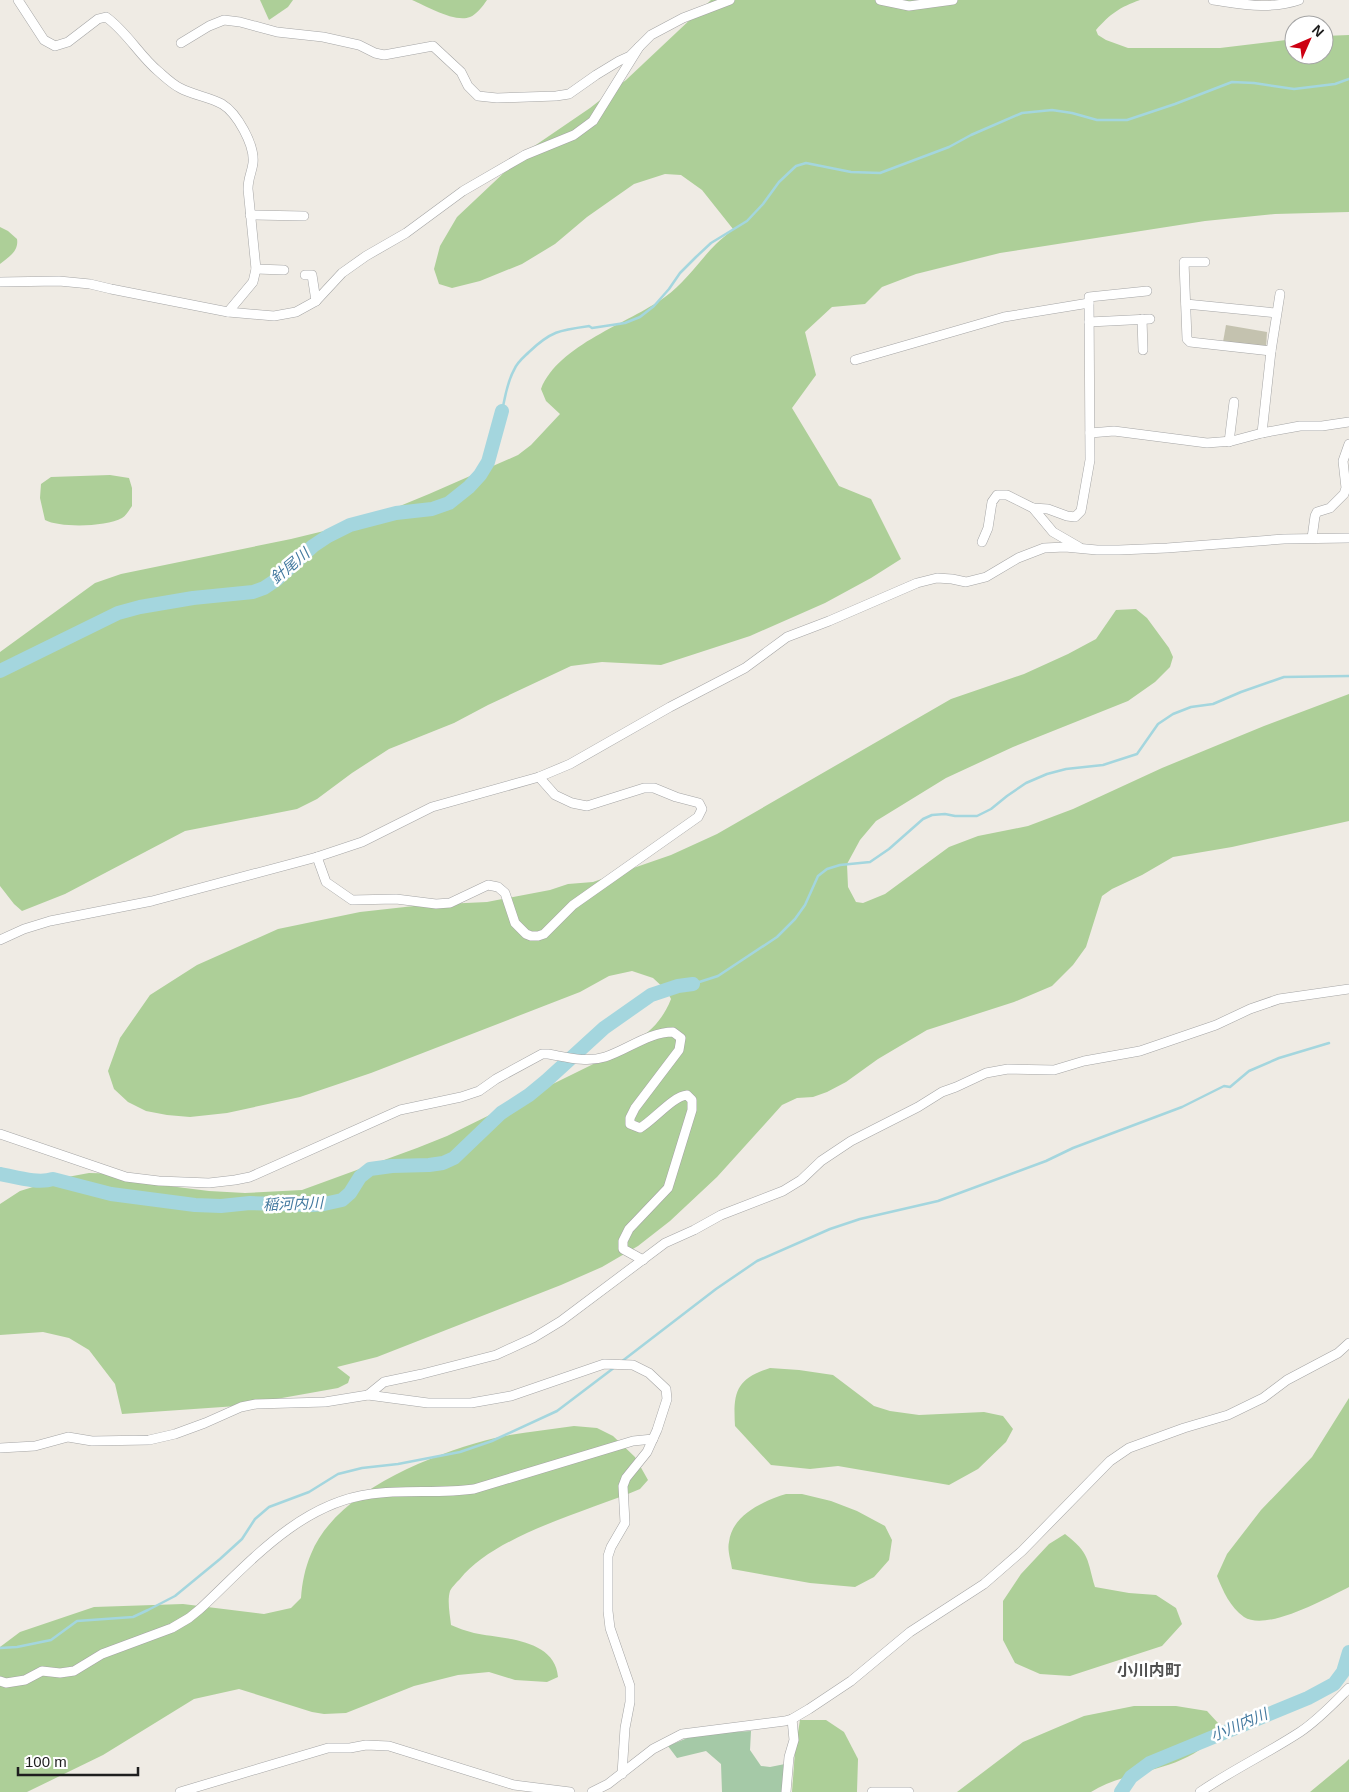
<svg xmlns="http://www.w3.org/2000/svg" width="1349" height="1792" font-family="Helvetica,'Noto Sans JP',sans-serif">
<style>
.construction{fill:#c4c2af}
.forest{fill:#adcf98}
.cemetery{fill:#a5c9a7}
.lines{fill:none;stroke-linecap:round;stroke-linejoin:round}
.stream{stroke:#a4d6de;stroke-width:2.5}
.river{stroke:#a4d6de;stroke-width:14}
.minor-casing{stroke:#a5a5a5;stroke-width:10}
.minor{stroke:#fff;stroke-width:9}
.labels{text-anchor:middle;stroke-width:5;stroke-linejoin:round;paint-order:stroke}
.water-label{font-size:15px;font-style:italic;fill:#43799f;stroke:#fff}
.quarter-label{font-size:16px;font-weight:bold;fill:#515151;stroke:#fff}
</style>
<rect width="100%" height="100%" fill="#efebe4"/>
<path class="construction" d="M1226 325 1267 332 1266 348 1223 342Z"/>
<g class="forest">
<path d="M260 0H293L288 7 269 20Z"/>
<path d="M412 0H487C483 6 476 15 470 17 455 23 426 6 412 0Z"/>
<path d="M711 0H1140C1120 7 1110 14 1096 30L1098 35 1106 40 1128 48H1220L1294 39V55H1324V36L1349 35V212L1275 214 1205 221 1000 253 916 274 882 287 865 304 832 307 805 332 816 375 792 408 839 486 871 499 901 559 871 578 825 603 750 636 661 665 602 662 571 666 488 705 454 723 389 749 352 773 317 799 297 809 185 831 65 894 22 911 14 904 0 886V652L95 583 121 574 291 539 361 522 429 494 518 455 531 445 560 414 546 401 541 389C559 344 628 324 665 297 685 283 699 261 716 244 721 239 728 234 733 229L702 190 681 175 665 174 634 184 587 217 555 244 522 264 480 281 452 288 439 284 434 269 440 246 457 217 527 151 590 108 626 80Z"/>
<path d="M0 227 8 231 17 239C19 251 9 257 0 264Z"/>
<path d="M110 475 129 478 132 488V506C129 510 126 516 122 518 106 527 60 528 45 520L40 498 41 484 51 477Z"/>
<path d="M1136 609 1147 618 1169 648 1173 657 1170 667 1155 682 1128 701 1013 747 946 778 876 821 860 840 847 864 848 887 856 902 863 903 885 894 949 847 978 836 1028 826 1073 809 1162 768 1264 726 1349 694V821L1232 847 1173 857 1142 875 1112 889 1102 896 1086 947 1073 965 1052 986 1014 1002 927 1030 878 1059 846 1082 827 1092 813 1097 797 1098 782 1105 717 1177 670 1221 638 1246 602 1267 561 1285 377 1357 337 1367 350 1377 348 1383 338 1388 237 1406 122 1414 115 1384 89 1350 69 1338 43 1332 0 1335V1204L20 1191 62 1178 89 1173 130 1174 169 1186 209 1191 245 1193 302 1190 417 1148 447 1136 630 1046C649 1032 662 1022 671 999L667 991 653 978 632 971 609 976 580 992 371 1073 300 1097 227 1113 190 1117 167 1115 146 1111 128 1102 114 1089 108 1071 120 1038 150 995 197 965 278 929 360 912 423 905 487 902 550 890 568 884 593 882 671 855 717 834 951 699 1024 674 1068 654 1096 639 1116 610Z"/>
<path d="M770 1368 799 1370 833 1375 874 1406 890 1411 919 1415 984 1412 1003 1416 1013 1429 1006 1442 978 1469 949 1485 838 1466 810 1469 771 1465 735 1426C733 1392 736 1379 770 1368Z"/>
<path d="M1349 1398V1587C1327 1598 1267 1632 1244 1617 1230 1607 1223 1591 1217 1576L1227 1554 1261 1510 1312 1457Z"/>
<path d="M574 1426 597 1428 613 1436 635 1457 648 1480 640 1489C588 1511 495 1535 460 1579 457 1582 452 1587 450 1591 447 1601 450 1615 451 1625 458 1628 466 1631 474 1633 502 1639 555 1638 558 1677L547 1682 515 1680 489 1672 458 1675 414 1686 346 1713 324 1714 312 1712 239 1689 194 1699 103 1755 27 1792H0V1647L20 1632 94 1607 183 1604 264 1614 291 1608 301 1598C302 1583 305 1568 311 1554 336 1491 434 1453 495 1438 521 1432 548 1430 574 1426Z"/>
<path d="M786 1494H802L831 1501 857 1511 885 1526 892 1540 889 1560 874 1577 855 1587 810 1583 732 1569C731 1561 727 1550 729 1542 732 1515 763 1501 786 1494Z"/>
<path d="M1065 1534C1090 1553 1087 1560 1095 1587L1129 1593 1156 1595 1176 1608 1182 1624 1162 1646 1070 1676 1040 1674 1015 1663 1003 1640V1601L1021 1574 1049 1544Z"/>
<path d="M1134 1706H1176L1207 1711 1218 1723C1217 1727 1216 1733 1213 1737 1185 1772 1127 1769 1091 1792H957L1023 1742 1084 1716Z"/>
<path d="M800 1720H826L844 1732 858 1759 857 1792H792L795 1751Z"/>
<path d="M1349 1759V1792H1310L1345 1763Z"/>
</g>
<path class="cemetery" d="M751 1731 750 1750 761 1766 770 1767 785 1764 782 1792H722L721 1764 706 1751 677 1758 668 1746 697 1734Z"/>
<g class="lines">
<g class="stream">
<path d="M502 411C505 398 507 382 514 370 517 362 524 357 529 352 551 331 560 330 589 326L592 328 625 323 640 317 654 306 669 289 680 273 696 257 711 243 747 221 763 204 779 182 796 166 806 163 851 172 880 173 949 147 971 135 1022 113 1052 110 1072 113 1097 120H1127L1175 104 1232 82 1254 83 1294 89 1335 84 1349 79"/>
<path d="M693 984 718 976 777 937 795 919 805 905 818 876 827 869 840 865 870 862 889 849 923 819 932 815 945 814 955 816H977L991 809 1007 796 1026 783 1047 774 1066 769 1103 765 1137 754 1158 724 1173 714 1191 707 1213 704 1241 692 1284 677 1349 676"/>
<path d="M621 1362 716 1289 757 1261 830 1229 860 1219 938 1201 1046 1161 1073 1148 1182 1107 1224 1086 1230 1087 1249 1071 1279 1058 1329 1043"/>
<path d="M0 1648 17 1647 51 1640 77 1621 133 1617 148 1610 175 1596 220 1559 242 1539 255 1519 269 1507 309 1492 338 1474 362 1468 398 1464 460 1452 492 1441 557 1411 615 1367"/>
</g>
<g class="river">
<path d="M0 671 118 613 140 607 193 598 253 592 264 588 276 580 313 546 328 536 350 525 396 513 432 509 449 503 469 487 480 475 488 462 502 411"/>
<path d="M0 1174C16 1177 38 1184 53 1179L111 1194 195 1205 221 1206 250 1203 312 1205 324 1204 342 1200 350 1193 360 1177 370 1169 392 1166 429 1165 443 1163 454 1158 501 1113 529 1095 546 1081 604 1028 651 995 678 986 693 984"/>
<path d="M1121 1792 1131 1777 1150 1763 1308 1698 1334 1684 1343 1672 1349 1652"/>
</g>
<defs>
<g id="minor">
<path d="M18 0 44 40 55 46 68 42 98 19 106 17C127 32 139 55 158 71 165 77 172 84 180 88 193 95 209 97 222 104 237 113 255 145 253 163 252 172 248 178 248 189L256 269 253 282 228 312"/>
<path d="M880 0 909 6 953 0"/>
<path d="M1213 0C1242 4 1270 10 1299 0"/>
<path d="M181 43 209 26 224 20 240 22 277 32 323 37 359 45 375 53 384 55 433 46 461 72 468 86 478 96 497 98 556 96 569 94 596 75 619 61 630 56 651 35 683 18 730 0"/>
<path d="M250 215 304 216"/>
<path d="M1205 262H1184L1187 339 1190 342 1271 351"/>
<path d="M256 269 284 270"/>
<path d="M305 275H312L316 301"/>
<path d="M0 282 59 281 90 284 111 289 228 312 274 316 296 312 316 301 342 273 366 256 406 233 463 191 525 155 574 135 593 121 639 47"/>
<path d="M1186 304 1276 313"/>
<path d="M1142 319 1143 350"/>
<path d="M1089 322 1150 319"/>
<path d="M855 360 1004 317 1089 303"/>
<path d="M1090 433 1114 431 1207 443 1232 441 1262 433 1300 426H1322L1349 422"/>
<path d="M1262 433 1271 351 1280 294"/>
<path d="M1229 442 1234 402"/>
<path d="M1033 508 1048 509 1067 516 1075 517 1081 511 1090 460 1089 297 1147 291"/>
<path d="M1312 538 1315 516 1317 512 1330 508 1344 494 1346 488 1343 461 1349 444"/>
<path d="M982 542 988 528 992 502 997 495H1007L1033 508 1053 532 1079 547"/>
<path d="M317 857 326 882 352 900 396 899 436 904 450 903 488 885 498 887 505 893 515 923 526 934 531 936H538L544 934 573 905 698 817 702 809 699 803 676 797 654 788H644L587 806 572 803 555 795 539 777"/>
<path d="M0 940 24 929 50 921 152 901 317 857 362 842 432 807 539 777 570 764 670 707 745 668 787 637 829 621 917 583 937 578 952 579 966 582 986 577 1018 558 1044 548 1065 547 1097 550H1119L1167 548 1284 539 1349 538"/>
<path d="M0 1134 126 1177 159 1181 209 1183 235 1180 250 1177 400 1110 461 1097 479 1091 496 1079 542 1054H548C566 1057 586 1063 605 1057 627 1050 649 1032 673 1032L681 1038 679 1050 635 1108 630 1118V1124L640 1128C654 1120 673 1096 687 1095L692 1100V1110L668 1188 629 1229 623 1241V1249L643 1260"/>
<path d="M368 1395 384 1382 422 1374 496 1355 533 1338 561 1321 665 1243 694 1230 721 1215 783 1191 801 1180 821 1161 851 1141 918 1107 942 1092 956 1087 986 1073 1008 1069 1054 1070 1084 1061 1140 1051 1216 1025 1250 1009 1279 999 1349 989"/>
<path d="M0 1448 35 1446 68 1437 92 1441 149 1440 175 1434 205 1423 241 1407 256 1404 325 1402 368 1395 428 1403H471L511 1396 604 1364 633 1365 649 1373 666 1389 667 1399 657 1430 647 1452 626 1478 623 1486 625 1523 611 1547 608 1556V1611L610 1628 630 1686V1702L625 1728 622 1774"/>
<path d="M0 1681 6 1683 25 1680 42 1671 60 1673 74 1671 102 1654 172 1628 189 1618 200 1609C249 1563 300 1503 371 1494 405 1489 440 1494 474 1489L633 1441 653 1439"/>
<path d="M180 1792 328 1748H350L366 1745 389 1746 514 1785 570 1792"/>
<path d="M592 1792 608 1784 653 1749 682 1734 785 1721 792 1719 809 1709 851 1681 910 1632 984 1584 1022 1551 1110 1461 1129 1448 1184 1428 1228 1415 1263 1398 1287 1380 1338 1353 1349 1343"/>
<path d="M786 1792 789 1757 794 1740 792 1719"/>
<path d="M872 1792H909"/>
<path d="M1200 1792C1232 1770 1268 1753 1300 1732 1318 1720 1334 1703 1349 1688"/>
</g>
</defs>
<use href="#minor" class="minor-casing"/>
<use href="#minor" class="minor"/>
</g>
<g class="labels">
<g class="water-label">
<text transform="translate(290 566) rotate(-40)" y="5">針尾川</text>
<text transform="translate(293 1204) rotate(-2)" y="5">稲河内川</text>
<text transform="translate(1239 1725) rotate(-23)" y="5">小川内川</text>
</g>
<g class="quarter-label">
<text x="1149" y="1676">小川内町</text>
</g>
</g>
<g transform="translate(1309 40) rotate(45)"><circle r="24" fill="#ffffff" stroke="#a5a5a5"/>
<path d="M0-4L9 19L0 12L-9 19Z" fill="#cd0012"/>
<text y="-8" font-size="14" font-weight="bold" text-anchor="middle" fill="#1e1e1e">N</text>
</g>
<path d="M18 1767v8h120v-8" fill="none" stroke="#1e1e1e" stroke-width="2.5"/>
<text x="25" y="1767" font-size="15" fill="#1e1e1e" stroke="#ffffff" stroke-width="4" paint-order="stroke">100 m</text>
</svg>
